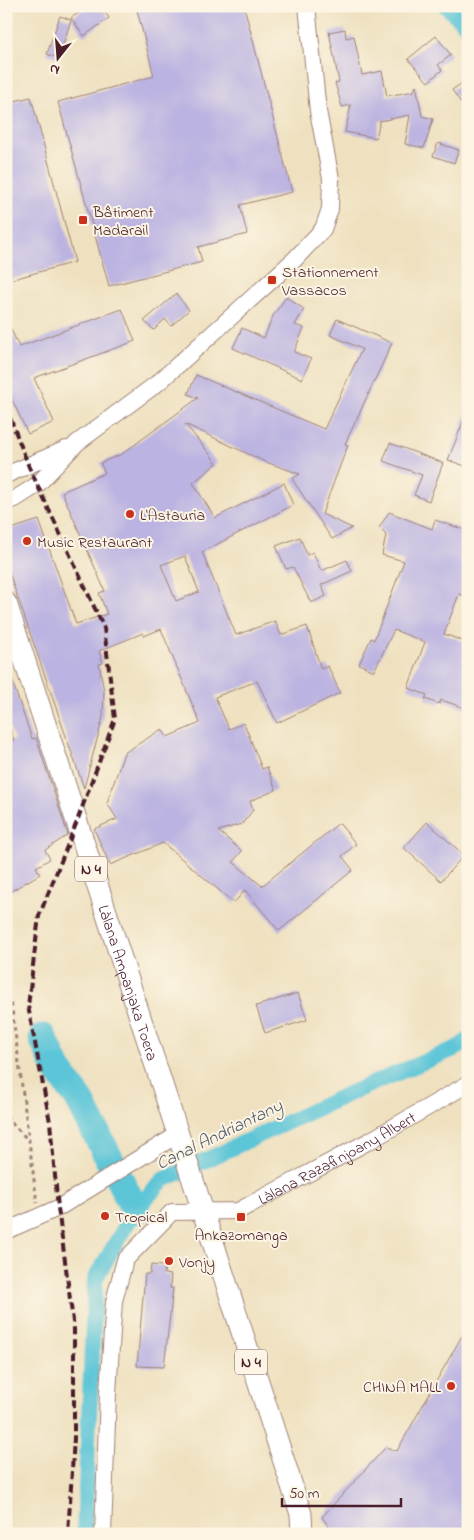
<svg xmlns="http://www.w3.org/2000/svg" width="474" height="1540" font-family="'Indie Flower',sans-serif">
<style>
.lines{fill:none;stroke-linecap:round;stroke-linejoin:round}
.canal{stroke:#5bc5d7;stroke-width:16}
.river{stroke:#5bc5d7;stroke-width:29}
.building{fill:#bbb3e1;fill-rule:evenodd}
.minor-casing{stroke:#9c8076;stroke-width:18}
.major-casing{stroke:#9c8076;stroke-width:23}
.path{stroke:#9c8076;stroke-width:3;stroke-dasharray:4 4;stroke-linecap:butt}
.minor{stroke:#fff;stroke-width:16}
.major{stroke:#fff;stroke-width:21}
.rail{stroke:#4a1f2b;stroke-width:4;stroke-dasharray:8 4;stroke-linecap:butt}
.poi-dot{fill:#c8321e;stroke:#fcf5e5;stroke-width:2}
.labels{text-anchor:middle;stroke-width:4;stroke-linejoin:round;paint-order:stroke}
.shield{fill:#fcf5e5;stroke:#7f5f63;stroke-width:1}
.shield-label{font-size:15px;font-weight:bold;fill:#4a1f2b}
.poi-label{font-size:16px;fill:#4a1f2b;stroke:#fcf5e5;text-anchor:start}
.street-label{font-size:16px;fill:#4a1f2b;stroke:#fcf5e5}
.water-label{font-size:18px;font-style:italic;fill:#505967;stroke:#fcf5e5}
</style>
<rect width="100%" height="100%" fill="#fcf5e5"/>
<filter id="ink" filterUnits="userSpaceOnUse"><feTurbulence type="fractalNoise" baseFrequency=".02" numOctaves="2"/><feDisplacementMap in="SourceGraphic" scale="10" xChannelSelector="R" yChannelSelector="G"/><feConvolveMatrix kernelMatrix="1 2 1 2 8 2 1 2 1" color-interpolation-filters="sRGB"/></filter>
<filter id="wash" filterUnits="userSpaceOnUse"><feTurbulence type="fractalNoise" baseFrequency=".0096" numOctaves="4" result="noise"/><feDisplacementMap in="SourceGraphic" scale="20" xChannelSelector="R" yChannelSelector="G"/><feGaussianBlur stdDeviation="1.12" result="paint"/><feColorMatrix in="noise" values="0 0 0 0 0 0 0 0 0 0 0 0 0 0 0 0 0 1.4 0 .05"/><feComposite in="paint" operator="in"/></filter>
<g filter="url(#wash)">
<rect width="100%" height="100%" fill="#efe1c0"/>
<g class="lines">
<g class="canal">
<path d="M446 6 468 27"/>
<path d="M84 1534 95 1279 135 1210 163 1180 348 1094 459 1047 468 1040"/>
</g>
<path class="river" d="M43 1038 57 1069 79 1099 135 1210"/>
</g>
<g id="blocks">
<g class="building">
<path d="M88 6H101L109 18 84 36 71 18Z"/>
<path d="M136 6H244L292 192 240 205 247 234 198 247 202 262 109 286 58 102 154 76Z"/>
<path d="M60 16 71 20 59 58 47 54Z"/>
<path d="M345 29 346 38 354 36 362 75 382 71 387 96 414 91 416 85 422 116 433 119 424 148 405 144 410 115 380 121 376 138 345 132 351 105 342 107 335 83 339 82 329 32Z"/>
<path d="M436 36 451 55 438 65 442 70 428 82 408 59Z"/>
<path d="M468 79V113L452 90Z"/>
<path d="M31 97 75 262 6 281V103Z"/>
<path d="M438 143 459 150 454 163 433 156Z"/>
<path d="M176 294 189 310 171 326 165 319 154 330 144 321Z"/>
<path d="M286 297 304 309 295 325 304 328 294 352 311 359 302 379 233 348 242 328 264 338 273 316Z"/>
<path d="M122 309 135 341 34 378 54 422 28 434 6 387V318L19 347Z"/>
<path d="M337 319 392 343 345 444 348 445 341 463 322 514 352 528 332 539 292 479 300 474 263 461 185 424 217 463 193 483 215 518 284 483 293 505 202 552 236 635 275 621 281 635 307 626 321 669 328 666 340 693 277 723 257 681 215 697 229 729 244 723 262 769 267 767 276 790 250 801 253 810 242 824 218 831 242 851 233 862 262 886 339 823 356 844 342 856 353 870 279 931 245 890 234 903 163 843 110 865 94 829 117 819 107 803 124 753 162 729 167 737 200 723 161 629 144 636 143 633 99 651 103 663 99 664 104 691 103 717 84 788 6 564V532L11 529 39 520 76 624 107 614 99 593 105 591 62 492 105 473 100 463 122 454 198 398 188 394 196 375 324 429 362 349 330 335ZM185 556 199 592 176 601 161 565Z"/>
<path d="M467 412H468V467L448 460Z"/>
<path d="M390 443 443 463 429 501 414 495 422 475 383 461Z"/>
<path d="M389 512 432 529 435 520 468 531V597L459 594 444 634 468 643V709L441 700 439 704 425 699 427 695 408 688 425 642 394 630 374 671 359 664 371 638 374 640 404 561 382 555 386 535 379 528Z"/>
<path d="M300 537 307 555 313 552 321 571 347 560 352 571 321 585 326 596 311 603 293 567 286 569 276 546Z"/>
<path d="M8 669 32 739 36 738 68 835 45 850 50 859 36 867 40 874 6 894V742L14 740 6 717V670Z"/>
<path d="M427 822 464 855 441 881 404 848Z"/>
<path d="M298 993 307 1020 265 1033 256 1006Z"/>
<path d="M151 1265 165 1266 164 1274 171 1275 170 1288H173L164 1367 137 1366 145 1274H150Z"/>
<path d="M468 1325V1534H334L322 1517 386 1447 397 1451Z"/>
</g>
</g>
</g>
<g filter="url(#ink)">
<use href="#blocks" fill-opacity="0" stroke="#9c8076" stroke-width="1"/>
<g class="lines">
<defs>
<g id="minor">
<path d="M6 475 66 449"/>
<path d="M6 502 15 499 37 485 77 443 159 382 295 259 323 229 330 209 331 179 318 111 307 6"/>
<path d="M6 1231 58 1208 177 1135"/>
<path id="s1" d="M103 1534 108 1393 114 1301 125 1260 172 1212 238 1211 371 1140 468 1084"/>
</g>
<g id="major">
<path id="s2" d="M6 603 301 1514 302 1534"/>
</g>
</defs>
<use href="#minor" class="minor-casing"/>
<use href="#major" class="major-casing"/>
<g class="path">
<path d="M6 999 11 1001 37 1203"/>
<path d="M6 1117 28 1140"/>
</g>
<use href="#minor" class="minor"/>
<use href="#major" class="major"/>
<path class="rail" d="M6 407 29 467 104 628 115 719 76 824 39 916 28 1006 50 1122 58 1208 74 1329V1438L68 1534"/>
</g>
</g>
<g class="poi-dot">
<rect x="78" y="215" width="10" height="10" rx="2.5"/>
<rect x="267" y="275" width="10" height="10" rx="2.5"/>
<circle cx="130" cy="514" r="5"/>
<circle cx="27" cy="541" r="5"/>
<circle cx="105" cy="1216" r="5"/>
<rect x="236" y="1212" width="10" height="10" rx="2.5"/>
<circle cx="169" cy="1261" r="5"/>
<circle cx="451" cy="1386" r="5"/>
</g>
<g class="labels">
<g class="shield">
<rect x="75" y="856.5" width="32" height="25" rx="4"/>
<rect x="235" y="1349.5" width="32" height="25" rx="4"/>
</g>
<g class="shield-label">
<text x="91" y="874">N 4</text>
<text x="251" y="1367">N 4</text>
</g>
<g class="poi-label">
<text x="93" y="217">Bâtiment<tspan x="93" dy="18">Madarail</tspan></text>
<text x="282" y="277">Stationnement<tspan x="282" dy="18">Vassacos</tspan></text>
<text x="140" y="520">L'Astauria</text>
<text x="37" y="547">Music Restaurant</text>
<text x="115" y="1222">Tropical</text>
<text x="241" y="1240" text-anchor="middle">Ankazomanga</text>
<text x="179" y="1267">Vonjy</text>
<text x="441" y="1392" text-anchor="end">CHINA MALL</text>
</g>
<g class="street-label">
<text dy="6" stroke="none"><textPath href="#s2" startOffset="399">Làlana Ampanjaka Toera</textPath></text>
<text dy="6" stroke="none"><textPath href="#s1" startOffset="521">Làlana Razafinjoany Albert</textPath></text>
</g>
<g class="water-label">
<text transform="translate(219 1134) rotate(-26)" y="6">Canal Andriantany</text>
</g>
</g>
<rect width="474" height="1540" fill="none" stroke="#fcf5e5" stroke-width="25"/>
<g transform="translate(58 58) rotate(197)" stroke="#fcf5e5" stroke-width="4" paint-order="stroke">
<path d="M0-4L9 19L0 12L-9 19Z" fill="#4a1f2b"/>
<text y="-8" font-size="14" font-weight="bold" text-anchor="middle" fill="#4a1f2b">N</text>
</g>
<path d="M282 1498v8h119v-8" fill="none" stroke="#4a1f2b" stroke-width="2.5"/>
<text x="289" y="1498" font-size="15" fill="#4a1f2b" stroke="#fcf5e5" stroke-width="4" paint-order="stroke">50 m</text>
</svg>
